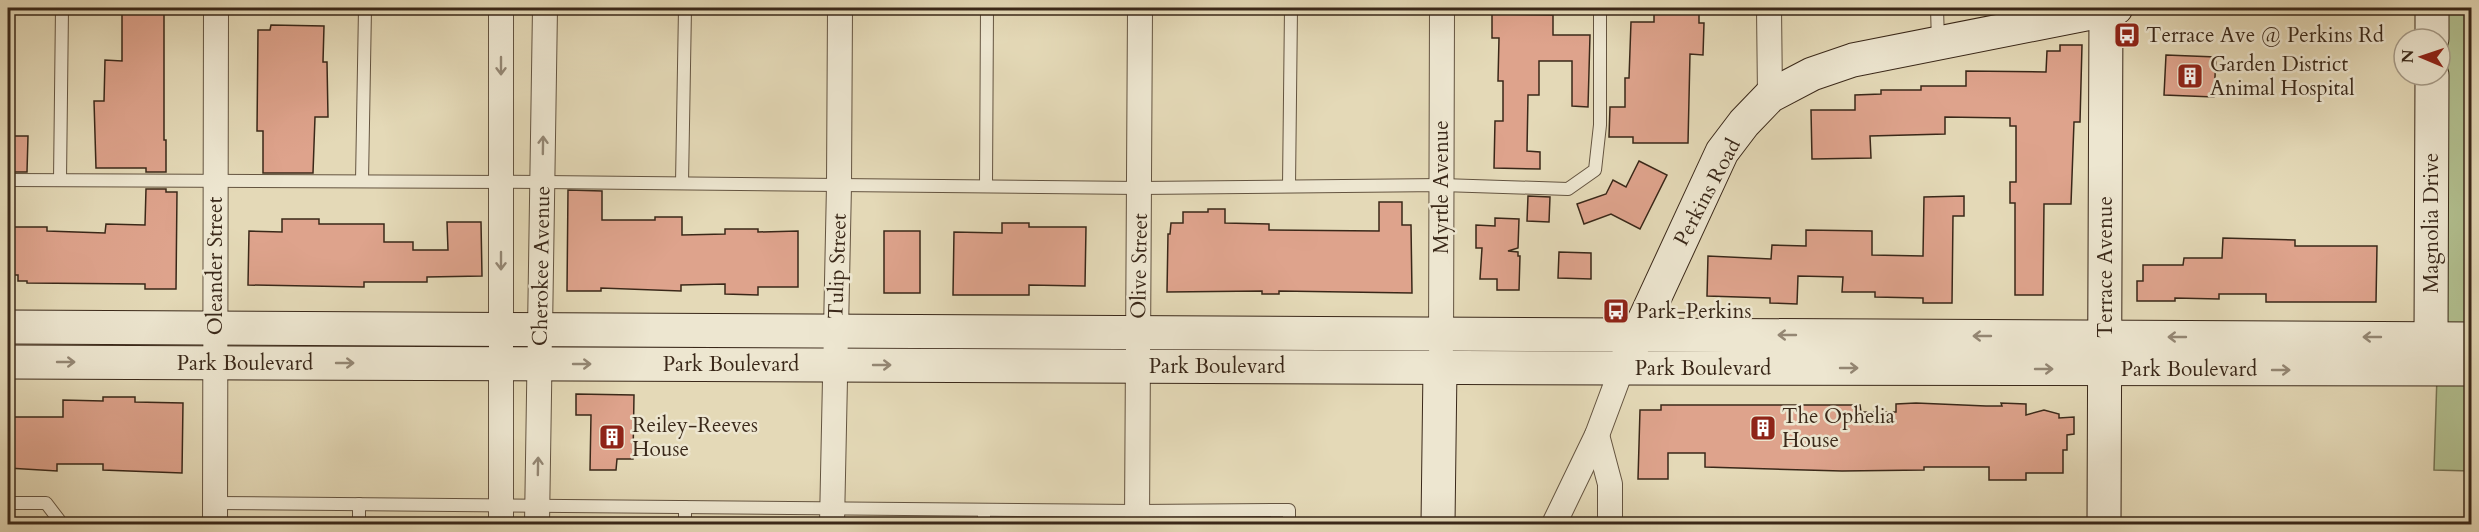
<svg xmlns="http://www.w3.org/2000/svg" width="2479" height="532" font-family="Cardo,serif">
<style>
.green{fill:#b2c090;stroke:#767454;stroke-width:1.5}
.building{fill:#dea38c;stroke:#3a2819;stroke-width:1.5}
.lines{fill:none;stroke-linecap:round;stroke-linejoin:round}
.lane-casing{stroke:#645440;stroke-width:14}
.street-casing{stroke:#645440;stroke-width:26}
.secondary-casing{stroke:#3a2819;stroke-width:35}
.lane{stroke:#ede6d0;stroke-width:12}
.street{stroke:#ede6d0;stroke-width:24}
.secondary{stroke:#ede6d0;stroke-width:33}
.oneway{stroke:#948774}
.labels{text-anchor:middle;stroke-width:5;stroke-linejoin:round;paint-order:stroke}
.poi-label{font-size:21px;fill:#3a2819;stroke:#ede6d0;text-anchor:start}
.street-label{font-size:21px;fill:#3a2819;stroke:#ede6d0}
</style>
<rect width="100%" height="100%" fill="#e4d9b7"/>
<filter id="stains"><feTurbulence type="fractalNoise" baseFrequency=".00333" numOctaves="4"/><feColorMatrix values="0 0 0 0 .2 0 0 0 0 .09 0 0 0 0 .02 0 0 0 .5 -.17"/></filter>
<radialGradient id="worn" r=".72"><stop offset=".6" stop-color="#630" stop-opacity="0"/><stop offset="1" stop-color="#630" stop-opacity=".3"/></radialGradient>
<path class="green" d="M2439 8H2471V471L2434 470 2438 344Z"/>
<g class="building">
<path d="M122 8H164V140H166V172H146V168H96L94 101H104L105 60 122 61Z"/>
<path d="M1654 8H1699V23H1704L1703 55 1690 54 1688 143H1633V137H1609L1610 107H1625V78H1629L1631 22H1654Z"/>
<path d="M1492 14 1553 15V35H1590L1588 107 1572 106V61H1539V95H1528L1527 151 1540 152V169L1494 168 1495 121H1503V81H1498L1499 38H1492Z"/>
<path d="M271 25 324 26 323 62H327L328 117H315L313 173H263V131H257L258 30H270Z"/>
<path d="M2060 45H2082L2080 122H2074L2071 204H2044L2043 295H2015V203H2010V182H2016V126H2010V118L1945 117V134L1870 136 1871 158 1812 159 1811 110H1855V95L1881 94V90H1921V86H1966V71L2046 72 2047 51H2060Z"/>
<path d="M2166 55 2216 57 2214 97 2164 95Z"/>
<path d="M8 136H28L27 172H8Z"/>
<path d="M1639 161 1667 175 1640 229 1611 214 1584 224 1577 204 1606 194 1613 180 1626 187Z"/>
<path d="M146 189H166V192H177L176 289H145V284L27 283V281H18V275H13V227H47V231L105 233 106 224 145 225Z"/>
<path d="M568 190 602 191V220H655V217H682V235L725 234V229H758V232L798 231V287H758V295L725 294V284L681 285V291L601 288V291H567Z"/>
<path d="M1528 196 1550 197 1549 222 1527 221Z"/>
<path d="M1964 196V216H1953L1952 303H1923V298L1875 297V292H1842L1843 277 1798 276 1797 304 1770 303V298L1707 296 1708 256 1771 259 1772 245 1806 246V230L1872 231V255L1923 256 1924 197Z"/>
<path d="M1379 202H1402V225H1411L1412 293 1279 291V294H1262V291L1167 292 1168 234H1170L1171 223H1183V212H1208V209H1225V223L1269 224V230L1379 231Z"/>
<path d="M1495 218 1519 219 1518 248 1508 251 1518 252V256H1520L1519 290H1497V279H1480L1482 248H1476V225L1495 226Z"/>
<path d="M282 219H319V224H384V242H413V250H448L447 222H481L482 276 427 277V282H364V287L248 285 249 231 282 232Z"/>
<path d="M1002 223H1029V227H1086L1085 286 1029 285V295H953L954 232 1002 233Z"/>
<rect x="884" y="231" width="36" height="62"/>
<path d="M2223 238 2295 240V246H2377L2376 302H2266V294H2219V299L2175 298V301H2137V281H2143V265H2183L2184 258H2222Z"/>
<path d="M1559 252 1591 253V279L1558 278Z"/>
<path d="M576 394 634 395 633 459H617L616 470H590L591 415H576Z"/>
<path d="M103 397H135V402L183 403 182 473 103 470V464H57V471L8 468V417H63V400L103 401Z"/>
<path d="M1916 403 1986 406H2002L2001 403 2026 404V415L2044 410 2059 414V418L2074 417V434L2067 435V450H2063V473H2026V480H1989V467H1924V470L1842 471 1705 467V453H1668V479H1638L1640 410H1661V405H1860L1861 412H1896V404Z"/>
</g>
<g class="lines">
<defs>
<g id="lane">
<path d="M1937 8 1938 42"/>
<path d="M8 180 543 182 1140 188 1442 185 1568 189 1595 170 1600 125V8"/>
<path d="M60 180 62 8"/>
<path d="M362 181 365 8"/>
<path d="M682 183 685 8"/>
<path d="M986 186 987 8"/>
<path d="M1289 186 1291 8"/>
<path d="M8 503H46L59 520V524"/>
<path d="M215 503 1137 511 1289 510V524"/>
<path d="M359 524V504"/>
<path d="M685 524V507"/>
<path d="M984 524V510"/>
</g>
<g id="street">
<path d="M501 8V524"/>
<path d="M1769 8 1770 96"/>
<path d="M1441 349 1442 8"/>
<path d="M1597 435 1610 484V524"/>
<path d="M215 524 216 8"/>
<path d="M537 524 545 8"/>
<path d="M832 524 839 185 840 8"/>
<path d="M1137 524 1140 8"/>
<path d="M1554 524 1597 435 1622 368"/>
</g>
<g id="secondary">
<path d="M2432 39V8"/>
<path d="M8 327 2472 339"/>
<path d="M1629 353 1722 152 1744 123 1770 96 1812 74 1853 60 2116 8"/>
<path d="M2428 360 2431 337 2432 75"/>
<path d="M8 362 1622 368 2472 369"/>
<path d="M1438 524 1440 367"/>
<path d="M2104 524 2106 10"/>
</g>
</defs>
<use href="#lane" class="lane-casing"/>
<use href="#street" class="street-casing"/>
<use href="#secondary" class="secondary-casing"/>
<use href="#lane" class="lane"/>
<use href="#street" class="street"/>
<use href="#secondary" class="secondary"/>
</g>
<defs><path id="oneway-shaft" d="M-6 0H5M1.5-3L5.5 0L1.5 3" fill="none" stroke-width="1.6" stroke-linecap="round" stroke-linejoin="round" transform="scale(1.5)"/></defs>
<g class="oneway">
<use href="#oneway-shaft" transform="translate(501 66) rotate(90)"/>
<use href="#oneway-shaft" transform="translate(543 145) rotate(-89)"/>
<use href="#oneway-shaft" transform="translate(501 261) rotate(90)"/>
<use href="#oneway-shaft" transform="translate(1787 335) rotate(-180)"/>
<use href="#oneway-shaft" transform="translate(1982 336) rotate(-180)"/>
<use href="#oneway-shaft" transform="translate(2177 337) rotate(-180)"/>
<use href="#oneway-shaft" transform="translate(2372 337) rotate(-180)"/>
<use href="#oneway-shaft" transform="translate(66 362)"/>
<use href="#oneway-shaft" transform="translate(345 363)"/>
<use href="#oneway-shaft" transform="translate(582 364)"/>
<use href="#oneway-shaft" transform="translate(882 365)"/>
<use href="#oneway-shaft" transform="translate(1849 368)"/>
<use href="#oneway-shaft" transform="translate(2044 369)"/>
<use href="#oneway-shaft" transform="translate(2281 370)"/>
<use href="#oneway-shaft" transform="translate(538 466) rotate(-89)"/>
</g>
<defs>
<symbol id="bus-square" viewBox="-11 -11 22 22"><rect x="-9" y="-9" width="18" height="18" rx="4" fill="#8f2418" stroke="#ede6d0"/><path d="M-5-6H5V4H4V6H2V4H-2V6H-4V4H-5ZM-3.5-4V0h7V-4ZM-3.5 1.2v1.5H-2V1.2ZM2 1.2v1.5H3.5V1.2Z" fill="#fff"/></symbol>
<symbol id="building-square" viewBox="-11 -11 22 22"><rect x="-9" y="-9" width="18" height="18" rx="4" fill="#8f2418" stroke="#ede6d0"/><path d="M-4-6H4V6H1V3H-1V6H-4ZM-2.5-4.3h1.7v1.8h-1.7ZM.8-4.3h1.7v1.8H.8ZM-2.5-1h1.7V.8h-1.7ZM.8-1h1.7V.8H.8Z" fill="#fff"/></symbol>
</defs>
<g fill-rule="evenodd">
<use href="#bus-square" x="2112" y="20" width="30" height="30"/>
<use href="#building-square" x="2175" y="61" width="30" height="30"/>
<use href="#bus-square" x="1601" y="296" width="30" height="30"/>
<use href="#building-square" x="1748" y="413" width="30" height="30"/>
<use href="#building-square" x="597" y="422" width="30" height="30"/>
</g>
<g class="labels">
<g class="poi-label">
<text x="2146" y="42">Terrace Ave @ Perkins Rd</text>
<text x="2210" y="71">Garden District<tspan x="2210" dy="24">Animal Hospital</tspan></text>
<text x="1636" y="318">Park-Perkins</text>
<text x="1782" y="423">The Ophelia<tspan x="1782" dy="24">House</tspan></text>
<text x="632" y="432">Reiley-Reeves<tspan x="632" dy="24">House</tspan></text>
</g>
<g class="street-label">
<text transform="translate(1441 187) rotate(-90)" y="7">Myrtle Avenue</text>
<text transform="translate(1707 192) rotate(-62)" y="7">Perkins Road</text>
<text transform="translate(2431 223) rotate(-90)" y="7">Magnolia Drive</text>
<text transform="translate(215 266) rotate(-90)" y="7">Oleander Street</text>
<text transform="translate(541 266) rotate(-89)" y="7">Cherokee Avenue</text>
<text transform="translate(837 266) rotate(-88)" y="7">Tulip Street</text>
<text transform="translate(1139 266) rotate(-89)" y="7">Olive Street</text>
<text transform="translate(2105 267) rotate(-90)" y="7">Terrace Avenue</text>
<text x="245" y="370">Park Boulevard</text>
<text x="731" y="371">Park Boulevard</text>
<text x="1217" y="373">Park Boulevard</text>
<text x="1703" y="375">Park Boulevard</text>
<text x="2189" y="376">Park Boulevard</text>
</g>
</g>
<rect width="2479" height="532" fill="none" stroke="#e4d9b7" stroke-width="30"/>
<rect x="9" y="9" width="2461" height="514" fill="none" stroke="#3a2819" stroke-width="3"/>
<rect x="15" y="15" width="2449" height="502" fill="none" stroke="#3a2819" stroke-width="1.5"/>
<g transform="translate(2422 57) rotate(272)"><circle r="28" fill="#ede6d0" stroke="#a59a87" stroke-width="1.5"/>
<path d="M0-4.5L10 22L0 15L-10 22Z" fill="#8f2418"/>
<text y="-9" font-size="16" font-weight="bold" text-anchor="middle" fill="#3a2819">N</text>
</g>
<rect width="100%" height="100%" filter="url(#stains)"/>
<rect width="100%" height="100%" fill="url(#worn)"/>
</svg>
